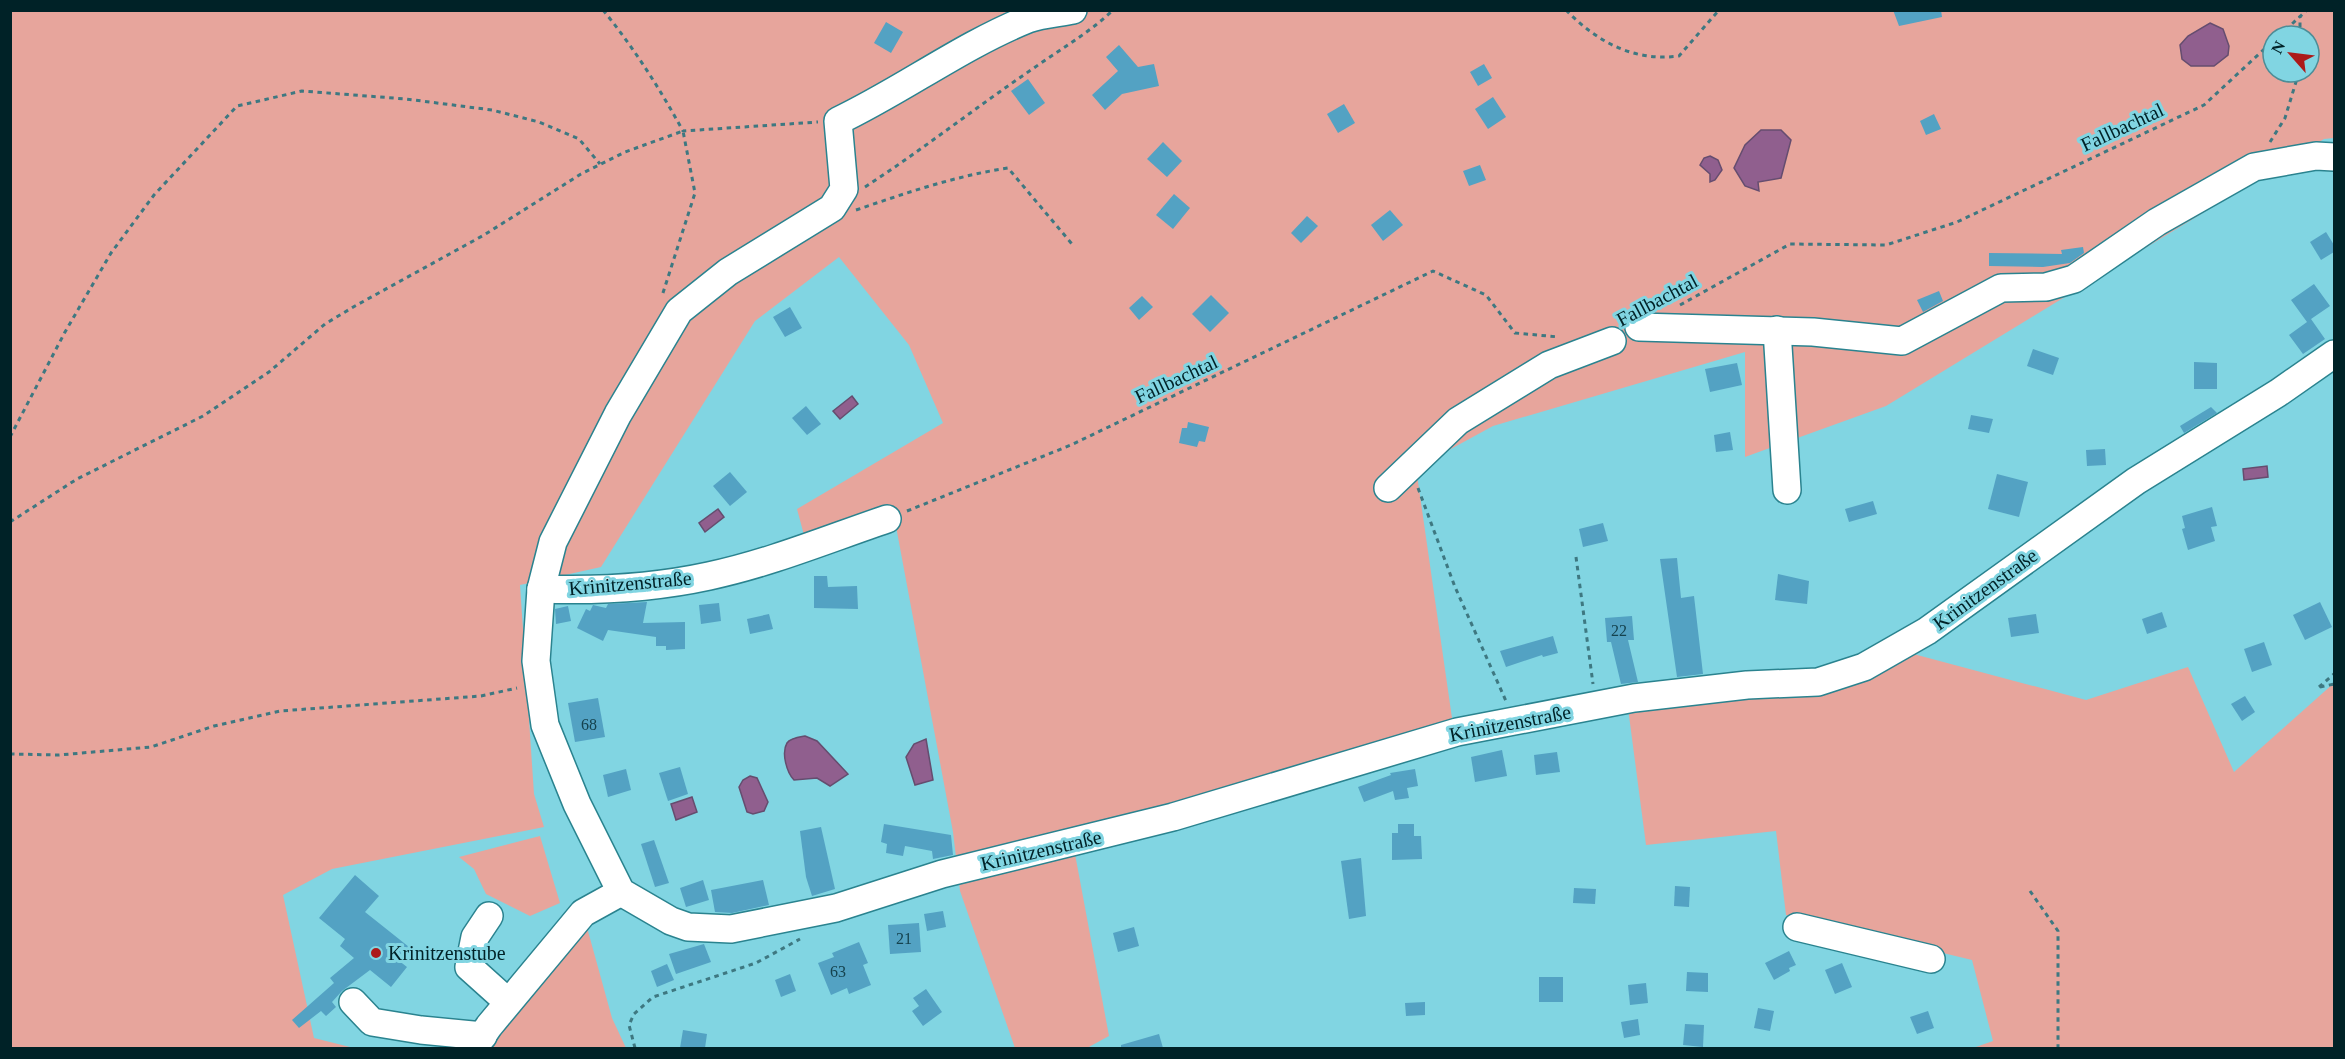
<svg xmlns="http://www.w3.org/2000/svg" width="2345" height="1059" font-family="Georgia,serif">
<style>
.green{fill:#e7a59c;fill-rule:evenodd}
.water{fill:#905f8e;stroke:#654d6f;stroke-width:1.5}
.building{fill:#53a2c3}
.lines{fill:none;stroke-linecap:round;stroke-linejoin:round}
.minor-casing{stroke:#2a838f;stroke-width:30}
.path{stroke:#3e7881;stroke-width:3;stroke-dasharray:4.5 4.5;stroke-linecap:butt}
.minor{stroke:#fff;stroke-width:27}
.poi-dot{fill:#ac1a19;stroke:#81d5e2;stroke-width:2}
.labels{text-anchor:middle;stroke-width:6;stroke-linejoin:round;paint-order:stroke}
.number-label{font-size:16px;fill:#15424e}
.street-label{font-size:20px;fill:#002227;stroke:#81d5e2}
.poi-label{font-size:20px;fill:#002227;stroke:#81d5e2;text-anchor:start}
</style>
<rect width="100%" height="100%" fill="#81d5e2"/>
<g class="green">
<path d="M10 11H2334V138L2324 139 1886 406 1745 457V352L1493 426 1416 468 1453 725 1075 854 1109 1036 1087 1048H1015L960 891 953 832 895 521 808 550 797 509 943 423 909 345 839 257 755 321 601 567 520 585 534 794 544 827 332 869 283 895 314 1038 354 1048H11ZM2273 36H2309V72H2273Z"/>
<path d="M1906 652 2086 700 2188 667 2234 772 2334 683V1048H1973L1993 1041 1972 960 1786 915 1776 831 1646 845 1628 708Z"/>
<path d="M540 836 560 903 530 916 486 894 474 869 459 857Z"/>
<path d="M583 913 612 1018 626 1048H474Z"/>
</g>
<g class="water">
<path d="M2210 23 2223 29 2229 46 2228 55 2214 66H2191L2182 59 2180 45 2188 36Z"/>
<path d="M1761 130H1781L1791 140 1781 178 1758 182 1759 191 1745 186 1734 168 1745 145Z"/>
<path d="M1710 156 1718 160 1722 170 1715 180 1710 182V174L1700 165 1704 158Z"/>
<path d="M852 396 858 404 840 419 833 411Z"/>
<path d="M2267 466 2268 477 2244 480 2243 469Z"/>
<path d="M718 509 724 517 705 532 699 523Z"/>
<path d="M805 736 817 741 848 774 830 786 817 778 794 780C787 773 781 753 787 743 790 738 799 737 805 736Z"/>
<path d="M926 739 933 780 915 785 906 757 914 744Z"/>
<path d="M750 776 757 778 768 802 764 811 753 814 747 812 739 787 743 780Z"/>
<path d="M692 797 697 812 676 820 671 804Z"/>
</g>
<g class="building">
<path d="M1893 10H1941L1942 17 1899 26Z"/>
<path d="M886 22 903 32 891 53 874 43Z"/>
<path d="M1119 45 1138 67 1154 64 1159 86 1122 94 1105 110 1092 95 1118 71 1106 57Z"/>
<path d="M1484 64 1492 78 1478 86 1470 72Z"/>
<path d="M1028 79 1045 103 1029 115 1011 91Z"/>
<path d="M1493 97 1506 117 1488 129 1475 109Z"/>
<path d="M1344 104 1355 123 1338 133 1327 114Z"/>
<path d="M1934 114 1941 129 1926 135 1920 121Z"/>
<path d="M1163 142 1182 161 1167 177 1147 159Z"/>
<path d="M1480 165 1486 180 1469 186 1463 171Z"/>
<path d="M1174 194 1190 208 1173 229 1156 215Z"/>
<path d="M1390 210 1403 225 1383 241 1371 225Z"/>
<path d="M1307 216 1318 226 1301 243 1291 233Z"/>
<path d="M2326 232 2334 245V252L2321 260 2310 242Z"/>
<path d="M2083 247 2084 253 2070 263 2043 267 1989 266V253L2062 254 2061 250Z"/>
<path d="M2314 284 2330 306 2311 319 2325 339 2303 354 2289 335 2307 322 2291 300Z"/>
<path d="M1939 291 1943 301 1923 312 1917 300Z"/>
<path d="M1211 295 1229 313 1210 332 1192 314Z"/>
<path d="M1142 296 1153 307 1139 320 1129 308Z"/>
<path d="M790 307 802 328 785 337 773 317Z"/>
<path d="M2033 349 2059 358 2053 375 2027 366Z"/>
<path d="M2194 362 2217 363V389H2194Z"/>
<path d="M1737 363 1742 385 1710 392 1705 369Z"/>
<path d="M806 406 821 424 807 435 792 418Z"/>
<path d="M2211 407 2217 413 2184 433 2180 426Z"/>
<path d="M1971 415 1993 419 1989 433 1968 429Z"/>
<path d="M1188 422 1209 427 1205 442 1199 441 1197 447 1179 443 1182 428H1187Z"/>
<path d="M1730 432 1733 450 1716 452 1714 435Z"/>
<path d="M2105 449 2106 465 2087 466 2086 450Z"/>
<path d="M730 472 747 492 730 506 713 486Z"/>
<path d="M1997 474 2028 482 2019 517 1988 509Z"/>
<path d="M1873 501 1877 514 1849 522 1845 509Z"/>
<path d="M2212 507 2217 526 2211 527 2215 541 2188 550 2182 529 2185 528 2182 516Z"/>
<path d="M1603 523 1608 541 1583 547 1579 529Z"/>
<path d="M1677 558 1681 598 1694 596 1703 674 1677 677 1660 559Z"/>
<path d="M1778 574 1809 581 1807 604 1775 600Z"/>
<path d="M814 576H827L828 587 857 586 858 609 814 608Z"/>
<path d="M647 602 643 623 685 622V649L666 650V646H656V637L608 630 603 641 577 628 586 609 590 611 593 605 606 608 608 604Z"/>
<path d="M2320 602 2332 627 2305 640 2293 615Z"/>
<path d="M719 603 721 621 701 624 699 605Z"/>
<path d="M568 606 571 621 556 624 555 609Z"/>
<path d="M2162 612 2167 627 2147 634 2142 619Z"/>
<path d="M769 614 773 629 750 634 747 619Z"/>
<path d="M2036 614 2039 633 2011 637 2008 618Z"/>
<path d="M1632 616 1634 640H1628L1638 682 1621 684 1611 642H1607L1605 618Z"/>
<path d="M1553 636 1558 653 1543 657 1542 655 1506 667 1500 651Z"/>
<path d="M2264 642 2272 665 2252 672 2244 649Z"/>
<path d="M2245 696 2255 712 2242 721 2231 704Z"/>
<path d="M598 698 605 737 575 742 568 703Z"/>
<path d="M1502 750 1507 776 1475 782 1471 757Z"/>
<path d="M1557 752 1560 772 1536 775 1534 755Z"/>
<path d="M680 767 688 794 668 801 659 773Z"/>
<path d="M626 769 631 790 608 797 603 775Z"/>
<path d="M1415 769 1418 786 1407 788 1409 798 1395 800 1393 791 1364 802 1358 787 1391 775 1390 773Z"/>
<path d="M884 824 951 835 953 855 933 859 932 851 905 846 903 856 886 853 887 844 881 842Z"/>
<path d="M1398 824H1414V836H1421L1422 859 1392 860V833H1398Z"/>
<path d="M821 827 835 889 812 896 806 877 800 831Z"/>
<path d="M654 840 669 883 655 887 641 844Z"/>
<path d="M1361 858 1366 916 1349 919 1341 861Z"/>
<path d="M355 875 379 896 365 912 409 947 398 960 407 967 391 987 370 970 342 991 332 1002 336 1007 326 1016 321 1011 299 1028 292 1020 334 983 330 978 354 958 340 946 345 939 319 918Z"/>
<path d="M703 880 709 900 686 907 680 888Z"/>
<path d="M763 880 769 905 732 913 715 912 711 890Z"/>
<path d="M1675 886 1690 887 1689 907 1674 906Z"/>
<path d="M1574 888 1596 889 1595 904 1573 903Z"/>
<path d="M943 911 946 927 927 931 924 914Z"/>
<path d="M919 923 921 952 890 954 888 925Z"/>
<path d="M1134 927 1139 946 1118 952 1113 933Z"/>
<path d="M859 942 868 963 863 965 871 985 849 994 847 988 831 995 818 963 834 957 832 953Z"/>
<path d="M704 944 711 962 676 974 669 954Z"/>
<path d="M1789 951 1796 965 1789 968 1790 971 1774 980 1765 963Z"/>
<path d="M1842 963 1852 987 1835 994 1825 970Z"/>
<path d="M667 964 674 980 657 987 651 971Z"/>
<path d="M1687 972 1708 973V992L1686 991Z"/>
<path d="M790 974 796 991 781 997 775 980Z"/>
<rect x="1539" y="977" width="24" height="25"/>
<path d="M1646 983 1648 1003 1630 1005 1628 985Z"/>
<path d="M926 989 942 1012 923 1026 912 1011 919 1006 913 998Z"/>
<path d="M1425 1002V1015L1406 1016 1405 1003Z"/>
<path d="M1758 1008 1774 1011 1770 1031 1754 1028Z"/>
<path d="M1928 1011 1934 1028 1917 1034 1910 1017Z"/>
<path d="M1638 1019 1640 1035 1624 1038 1621 1022Z"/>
<path d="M1685 1024 1704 1025 1703 1047 1683 1045Z"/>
<path d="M683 1030 707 1034 705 1048H680Z"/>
<path d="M1159 1034 1163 1048H1121V1045Z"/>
</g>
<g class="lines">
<defs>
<g id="minor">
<path d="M1073 10C1058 13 1041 14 1028 19 961 46 903 90 838 121L844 189 832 208 728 272 679 311 618 414 553 542 541 589 536 661 545 725 577 804 621 892 671 921 688 927 731 929 836 908 942 874 1173 817 1457 732 1634 698 1747 685 1818 682 1864 667 1927 631 2136 481 2278 393 2334 354"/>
<path d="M1639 327 1813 332 1902 341 2001 288 2046 287 2074 279 2157 222 2254 167 2316 156 2334 157"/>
<path d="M1777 330 1787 490"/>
<path d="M1388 488 1458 421 1549 365 1612 341"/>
<path d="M541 589C597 591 654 588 709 576 770 563 828 539 887 519"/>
<path d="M489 916 475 937 469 967 508 1002"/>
<path d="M1797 927 1931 959"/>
<path d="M353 1002 372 1022 421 1030 483 1036"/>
<path d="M474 1048 489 1026 583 913 621 892"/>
</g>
</defs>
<use href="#minor" class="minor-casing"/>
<g class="path">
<path d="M603 10C634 48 660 89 683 131L818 122"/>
<path d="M1566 10C1597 42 1634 62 1679 56L1719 10"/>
<path d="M2279 36 2307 10"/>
<path d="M2300 36V17"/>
<path d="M2270 142 2285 118 2299 72"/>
<path d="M865 187C922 150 975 108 1031 70 1059 50 1088 34 1113 10"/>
<path d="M856 210C906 193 955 176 1008 168L1072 244"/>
<path d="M1680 305 1790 244 1886 245 1957 222 2204 105 2273 41"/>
<path d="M10 437 65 332 111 253 154 195 237 106 302 91 406 99 492 110 539 122 579 139 600 164"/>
<path d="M1418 488 1455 587 1506 701"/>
<path d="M907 511 1071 445 1433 271 1486 295 1515 333 1559 337"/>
<path d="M10 522 77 479 203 416 269 372 325 324 355 306 484 235 581 174 625 152 683 131 695 193 662 296"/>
<path d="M1576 557 1593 684"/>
<path d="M2319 687 2334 674"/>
<path d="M2320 687 2334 684"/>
<path d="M10 754 59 755 151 747 214 726 280 711 481 696 517 688"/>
<path d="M2030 891 2058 931V1048"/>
<path d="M635 1048 629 1025 634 1014 653 997 756 963 800 939"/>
</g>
<use href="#minor" class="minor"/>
</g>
<circle class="poi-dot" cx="376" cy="953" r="6"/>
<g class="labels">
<g class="number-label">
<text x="1619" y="636">22</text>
<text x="589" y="730">68</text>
<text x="904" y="944">21</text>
<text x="838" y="977">63</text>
</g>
<g class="street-label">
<text transform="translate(2122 127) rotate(-25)" y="7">Fallbachtal</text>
<text transform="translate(1657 300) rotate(-28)" y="7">Fallbachtal</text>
<text transform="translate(1176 379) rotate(-25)" y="7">Fallbachtal</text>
<text transform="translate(630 583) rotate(-5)" y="7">Krinitzenstraße</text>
<text transform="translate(1985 589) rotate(-36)" y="7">Krinitzenstraße</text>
<text transform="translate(1510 723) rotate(-11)" y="7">Krinitzenstraße</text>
<text transform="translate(1041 850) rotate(-13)" y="7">Krinitzenstraße</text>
</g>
<g class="poi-label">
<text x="388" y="960">Krinitzenstube</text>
</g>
</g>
<rect width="2345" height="1059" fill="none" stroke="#002227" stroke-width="24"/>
<g transform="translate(2291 54) rotate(298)"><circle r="28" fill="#81d5e2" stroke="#4d8d97" stroke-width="1.5"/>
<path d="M0-4.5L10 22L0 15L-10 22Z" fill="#ac1a19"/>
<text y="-9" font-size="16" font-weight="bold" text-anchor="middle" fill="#002227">N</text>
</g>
</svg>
